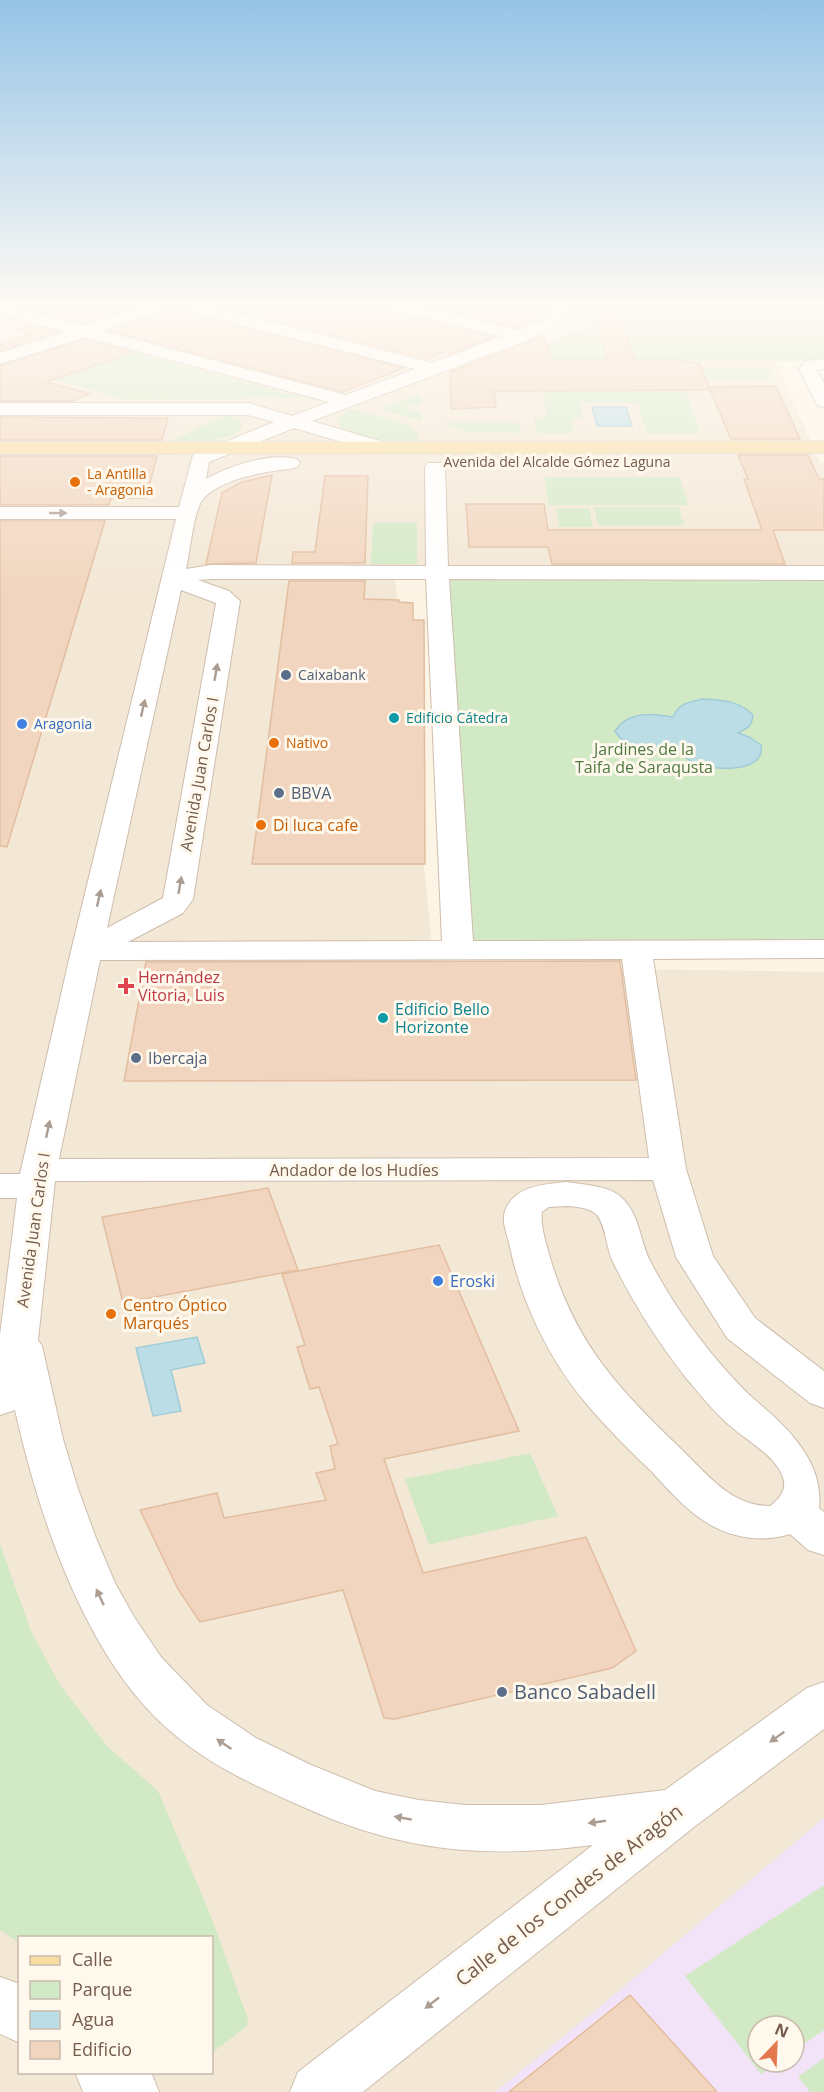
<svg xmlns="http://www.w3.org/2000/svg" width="824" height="2092" font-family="'Open Sans',sans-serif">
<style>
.residential{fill:#f3e7d5;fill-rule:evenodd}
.education{fill:#f2e3f8;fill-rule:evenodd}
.green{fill:#d2e9c5}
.water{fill:#bbdde5;stroke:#a1ccd7;stroke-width:1.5}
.building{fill:#f1d5be;stroke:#e3bd9f;stroke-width:1.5}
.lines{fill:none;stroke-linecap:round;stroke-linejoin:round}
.minor-casing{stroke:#cebdad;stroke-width:2}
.major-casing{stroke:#dbd5d0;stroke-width:2}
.minor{fill:#fff;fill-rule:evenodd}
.major{fill:#f9dda0;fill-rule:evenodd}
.oneway{fill:#ac9d93}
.food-dot{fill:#e8710a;stroke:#fff8ed;stroke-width:2}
.service-dot{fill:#5c6f8a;stroke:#fff8ed;stroke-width:2}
.culture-dot{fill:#0f9aa8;stroke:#fff8ed;stroke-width:2}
.shop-dot{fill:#3f7fe0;stroke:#fff8ed;stroke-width:2}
.health-dot{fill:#e0444e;stroke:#fff8ed;stroke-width:2}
.labels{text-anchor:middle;stroke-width:6;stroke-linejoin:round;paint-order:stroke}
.far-street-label{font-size:14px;fill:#755c4b;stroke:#fff8ed}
.far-food-label{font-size:14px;fill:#c56008;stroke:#fff8ed;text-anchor:start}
.far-service-label{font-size:14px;fill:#4e5e75;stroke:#fff8ed;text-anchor:start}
.far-culture-label{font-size:14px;fill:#0d838f;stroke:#fff8ed;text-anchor:start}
.far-shop-label{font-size:14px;fill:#366cbe;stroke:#fff8ed;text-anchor:start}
.park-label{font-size:16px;fill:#517a43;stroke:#fff8ed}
.street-label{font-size:16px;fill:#755c4b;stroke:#fff8ed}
.service-label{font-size:16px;fill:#4e5e75;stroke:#fff8ed;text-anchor:start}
.food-label{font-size:16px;fill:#c56008;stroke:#fff8ed;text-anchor:start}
.health-label{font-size:16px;fill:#be3a42;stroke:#fff8ed;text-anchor:start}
.culture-label{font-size:16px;fill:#0d838f;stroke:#fff8ed;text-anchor:start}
.shop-label{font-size:16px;fill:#366cbe;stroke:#fff8ed;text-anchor:start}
.near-service-label{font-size:20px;fill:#4e5e75;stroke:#fff8ed;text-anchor:start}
.near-street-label{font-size:20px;fill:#755c4b;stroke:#fff8ed}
</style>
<rect width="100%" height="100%" fill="#fcf5e6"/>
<path class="residential" d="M0 303H555L560 313 478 353 495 357 774 358 820 462H824V568H394L434 966 824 972V2092H0ZM20 1938H212V2072H20ZM758 2026H794V2062H758Z"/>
<path class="education" d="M824 1818V2092H495L596 2010ZM758 2026H794V2062H758Z"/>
<g class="green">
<path d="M587 303H824V361H500L583 328 590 318Z"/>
<path d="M83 338 301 397 302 398 126 400 3 364Z"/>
<path d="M702 368H768L773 380H707Z"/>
<path d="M685 390 700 433H647L638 403H580L582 418H571L573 433H537L534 418 547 417 543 391Z"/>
<path d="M421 394V405H408V411H421L422 421 380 409Z"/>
<path d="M353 409 407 425 417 433 419 441C392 442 363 443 340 427L338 421 342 415Z"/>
<path d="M225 415 241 421 242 427C228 445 193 440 173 440Z"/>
<path d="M444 423H519L520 433 469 432Z"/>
<path d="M545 477H680L688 505H548Z"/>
<path d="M594 507H679L684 525H598Z"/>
<path d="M556 508H589L593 527H559Z"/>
<path d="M373 523H417V564H371Z"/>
<path d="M450 578H824V940H468Z"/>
<path d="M530 1453 558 1516 429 1545 405 1479Z"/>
<path d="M0 1544 31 1631 60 1685 107 1746 158 1791 210 1914 248 2019 247 2026 212 2053V1938H20L19 1943 0 1930Z"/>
<path d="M824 1885V2030L794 2051V2026H758V2062H778L761 2074 685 1976Z"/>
<path d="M824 2058V2092H810L798 2077Z"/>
</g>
<g class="water">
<path d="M592 407H626L632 426H597Z"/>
<path d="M703 699C723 700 739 701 753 715 752 727 747 728 738 733L749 737 761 745C767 776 701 772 685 757 685 757 681 750 681 749 658 754 628 753 615 731 628 711 652 713 673 717 679 703 689 702 703 699Z"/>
<path d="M197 1337 205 1363 171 1370 181 1411 153 1416 136 1348Z"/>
</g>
<g class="building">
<path d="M31 303H144L83 324 31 310Z"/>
<path d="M206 303H370L373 308 494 337 449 354 448 351 427 359Z"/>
<path d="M414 303H532L538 320 519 328Z"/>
<path d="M592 303H615L635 360H676L700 364 710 390 494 391 496 407 451 409 450 372 544 336 553 360H608Z"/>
<path d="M172 309 404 368 343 392 110 331Z"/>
<path d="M32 325 58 332 0 351V345L29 335 17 330Z"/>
<path d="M85 339 133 352 46 382 90 394 72 401H0V366Z"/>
<path d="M776 386 800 439H731L709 387Z"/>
<path d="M0 417 148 418H168L162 440H0Z"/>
<path d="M738 455H808L819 479H824V530H773L785 564H552L548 547H469L466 504H544L548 530H762L744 479H748Z"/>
<path d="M0 456H157L146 498H111L109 505H0Z"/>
<path d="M272 475 256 563 206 564 222 493 242 482Z"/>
<path d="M325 476H368L365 563H292L293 552H315Z"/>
<path d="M0 521H105L7 847 0 846Z"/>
<path d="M289 581H365L364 599 399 600V602L413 603V620H424L425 864H252Z"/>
<path d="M620 961 636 1080 124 1081 146 962Z"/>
<path d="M268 1188 298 1270 123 1303 102 1217Z"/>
<path d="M439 1245 519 1431 384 1459 423 1573 586 1537 636 1651 612 1668 395 1719 384 1718 343 1590 200 1622 178 1589 140 1510 217 1493 224 1518 326 1500 316 1473 335 1469 330 1446 338 1444 319 1387 310 1389 297 1347 305 1345 282 1274Z"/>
<path d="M630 1995 717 2092H509Z"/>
</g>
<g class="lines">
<defs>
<g id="minor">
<path d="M152 303H196L432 363 502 336 374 306 372 303H403L519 330 542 321 550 316 547 303H563L567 317 554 329 528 340 312 421 390 444 393 448 390 452H376L294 428 209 462 206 479C230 466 269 452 297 459L300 463 297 467 290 469C266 471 212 480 200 504 193 518 190 552 186 569L211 565 426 566 425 467 428 463H442L445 467 448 566H824V580L449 579 473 941 824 940V958L653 959 686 1169 713 1256 755 1318 824 1371V1408L810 1403 727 1338 676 1257 653 1180 55 1181 38 1340 42 1346 63 1439 78 1489 96 1538 115 1583 134 1617 161 1657 207 1705 256 1738 309 1764 375 1791 419 1800 465 1805H541L665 1790 807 1688 824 1682V1729L694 1827 363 2092H290L298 2072 593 1845C484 1859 402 1852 301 1806 256 1786 213 1767 175 1735 87 1664 39 1517 15 1410L0 1415V1335L17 1198H0V1174H20L71 951 176 519H0V507H179L193 455 274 422 248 415H0V403H249L292 416 329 402 85 337 0 364V353L66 332 0 314V304L83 326ZM172 307 415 369 346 395 102 331ZM211 579H426L442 941 128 942 183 913 193 899 240 601 229 591 198 580ZM181 590 216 603 163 898 107 928ZM622 959 649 1158 59 1159 100 960Z"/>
<path d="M824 359V369L817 370 824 383V407L817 405 799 369 806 361Z"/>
<path d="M567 1182C584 1185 610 1185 623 1199 640 1216 640 1241 650 1261 672 1303 700 1342 732 1377 741 1387 751 1397 762 1406 790 1430 824 1464 819 1508L824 1512V1555L808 1550 790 1534C761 1543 730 1538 704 1521 684 1508 667 1488 651 1471 628 1449 605 1426 585 1402 549 1359 521 1301 510 1247 508 1236 501 1222 505 1211 514 1186 544 1184 567 1182ZM567 1206C577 1207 589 1207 597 1215 606 1226 606 1248 613 1262 633 1303 658 1342 686 1378 700 1394 713 1411 729 1425 746 1440 773 1454 782 1475 788 1488 781 1498 770 1506 731 1506 708 1475 681 1449 619 1389 577 1346 551 1261 547 1246 540 1227 542 1212L549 1207Z"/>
<path d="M0 1977 20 1984V2043L0 2034Z"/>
<path d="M75 2072H151L159 2092H83Z"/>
</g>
<path id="major" d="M824 441V453L0 454V442Z"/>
</defs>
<use href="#minor" class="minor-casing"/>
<use href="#major" class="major-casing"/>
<use href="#minor" class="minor"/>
<use href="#major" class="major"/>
</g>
<defs><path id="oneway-solid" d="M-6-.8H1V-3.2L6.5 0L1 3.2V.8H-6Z" transform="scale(1.5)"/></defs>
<g class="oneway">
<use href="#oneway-solid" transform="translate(58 513)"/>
<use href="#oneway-solid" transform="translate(216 672) rotate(-80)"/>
<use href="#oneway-solid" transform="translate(143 708) rotate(-77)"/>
<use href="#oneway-solid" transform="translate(180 885) rotate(-80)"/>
<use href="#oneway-solid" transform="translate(99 898) rotate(-77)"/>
<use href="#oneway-solid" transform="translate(48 1129) rotate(-78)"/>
<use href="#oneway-solid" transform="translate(100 1597) rotate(-115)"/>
<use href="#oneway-solid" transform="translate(777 1737) rotate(144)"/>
<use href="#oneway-solid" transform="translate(224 1744) rotate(-146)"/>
<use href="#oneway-solid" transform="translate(403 1818) rotate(-170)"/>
<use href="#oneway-solid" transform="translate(597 1822) rotate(172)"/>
<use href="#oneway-solid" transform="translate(432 2003) rotate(142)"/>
</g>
<linearGradient id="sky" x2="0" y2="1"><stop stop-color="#96c4e7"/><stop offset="0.51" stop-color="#fefaf4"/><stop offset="1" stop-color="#fefaf4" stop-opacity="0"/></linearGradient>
<rect width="824" height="596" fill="url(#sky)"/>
<g class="food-dot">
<circle cx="75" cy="482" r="6"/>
<circle cx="274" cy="743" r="6"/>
<circle cx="261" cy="825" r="6"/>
<circle cx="111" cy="1314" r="6"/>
</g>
<g class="service-dot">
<circle cx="286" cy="675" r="6"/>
<circle cx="279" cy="793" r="6"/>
<circle cx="136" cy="1058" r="6"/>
<circle cx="502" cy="1692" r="6"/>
</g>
<g class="culture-dot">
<circle cx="394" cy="718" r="6"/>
<circle cx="383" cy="1018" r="6"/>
</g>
<g class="shop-dot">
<circle cx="22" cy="724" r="6"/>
<circle cx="438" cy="1281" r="6"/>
</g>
<path class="health-dot" d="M123 977h6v6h6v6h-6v6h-6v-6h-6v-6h6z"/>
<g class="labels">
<g class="far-street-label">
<text x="557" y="467">Avenida del Alcalde Gómez Laguna</text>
</g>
<g class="far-food-label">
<text x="87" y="479">La Antilla<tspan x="87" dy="16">- Aragonia</tspan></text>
<text x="286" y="748">Nativo</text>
</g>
<g class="far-service-label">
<text x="298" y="680">Caixabank</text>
</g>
<g class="far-culture-label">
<text x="406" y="723">Edificio Cátedra</text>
</g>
<g class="far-shop-label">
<text x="34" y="729">Aragonia</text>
</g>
<g class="park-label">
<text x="644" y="755">Jardines de la<tspan x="644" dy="18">Taifa de Saraqusta</tspan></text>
</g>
<g class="street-label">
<text transform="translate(199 774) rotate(-80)" y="6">Avenida Juan Carlos I</text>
<text x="354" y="1176">Andador de los Hudíes</text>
<text transform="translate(33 1230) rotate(-82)" y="6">Avenida Juan Carlos I</text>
</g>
<g class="service-label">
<text x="291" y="799">BBVA</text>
<text x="148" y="1064">Ibercaja</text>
</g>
<g class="food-label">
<text x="273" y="831">Di luca cafe</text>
<text x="123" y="1311">Centro Óptico<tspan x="123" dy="18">Marqués</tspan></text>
</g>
<g class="health-label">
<text x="138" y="983">Hernández<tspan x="138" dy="18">Vitoria, Luis</tspan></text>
</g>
<g class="culture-label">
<text x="395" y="1015">Edificio Bello<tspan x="395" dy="18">Horizonte</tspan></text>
</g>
<g class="shop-label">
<text x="450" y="1287">Eroski</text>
</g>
<g class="near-service-label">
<text x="514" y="1699">Banco Sabadell</text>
</g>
<g class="near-street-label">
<text transform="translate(569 1895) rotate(-38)" y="7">Calle de los Condes de Aragón</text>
</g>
</g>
<rect x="18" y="1936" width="195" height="138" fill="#fff8ed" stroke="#c8baac" stroke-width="1.5"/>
<rect x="30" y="1956" width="30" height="9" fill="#f9dda0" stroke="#c8baac" stroke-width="1.5"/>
<text x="72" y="1966" font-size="18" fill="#755c4b">Calle</text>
<rect x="30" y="1981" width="30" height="18" fill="#d2e9c5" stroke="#c8baac" stroke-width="1.5"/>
<text x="72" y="1996" font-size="18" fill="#755c4b">Parque</text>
<rect x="30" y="2011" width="30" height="18" fill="#bbdde5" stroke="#c8baac" stroke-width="1.5"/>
<text x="72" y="2026" font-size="18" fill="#755c4b">Agua</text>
<rect x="30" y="2041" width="30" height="18" fill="#f1d5be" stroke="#c8baac" stroke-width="1.5"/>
<text x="72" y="2056" font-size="18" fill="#755c4b">Edificio</text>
<g transform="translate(776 2044) rotate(23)"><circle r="28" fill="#fff8ed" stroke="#c8baac" stroke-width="1.5"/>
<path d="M0-4.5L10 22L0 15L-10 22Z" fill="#e3774e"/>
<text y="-9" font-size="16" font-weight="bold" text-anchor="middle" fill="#755c4b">N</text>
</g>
</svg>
